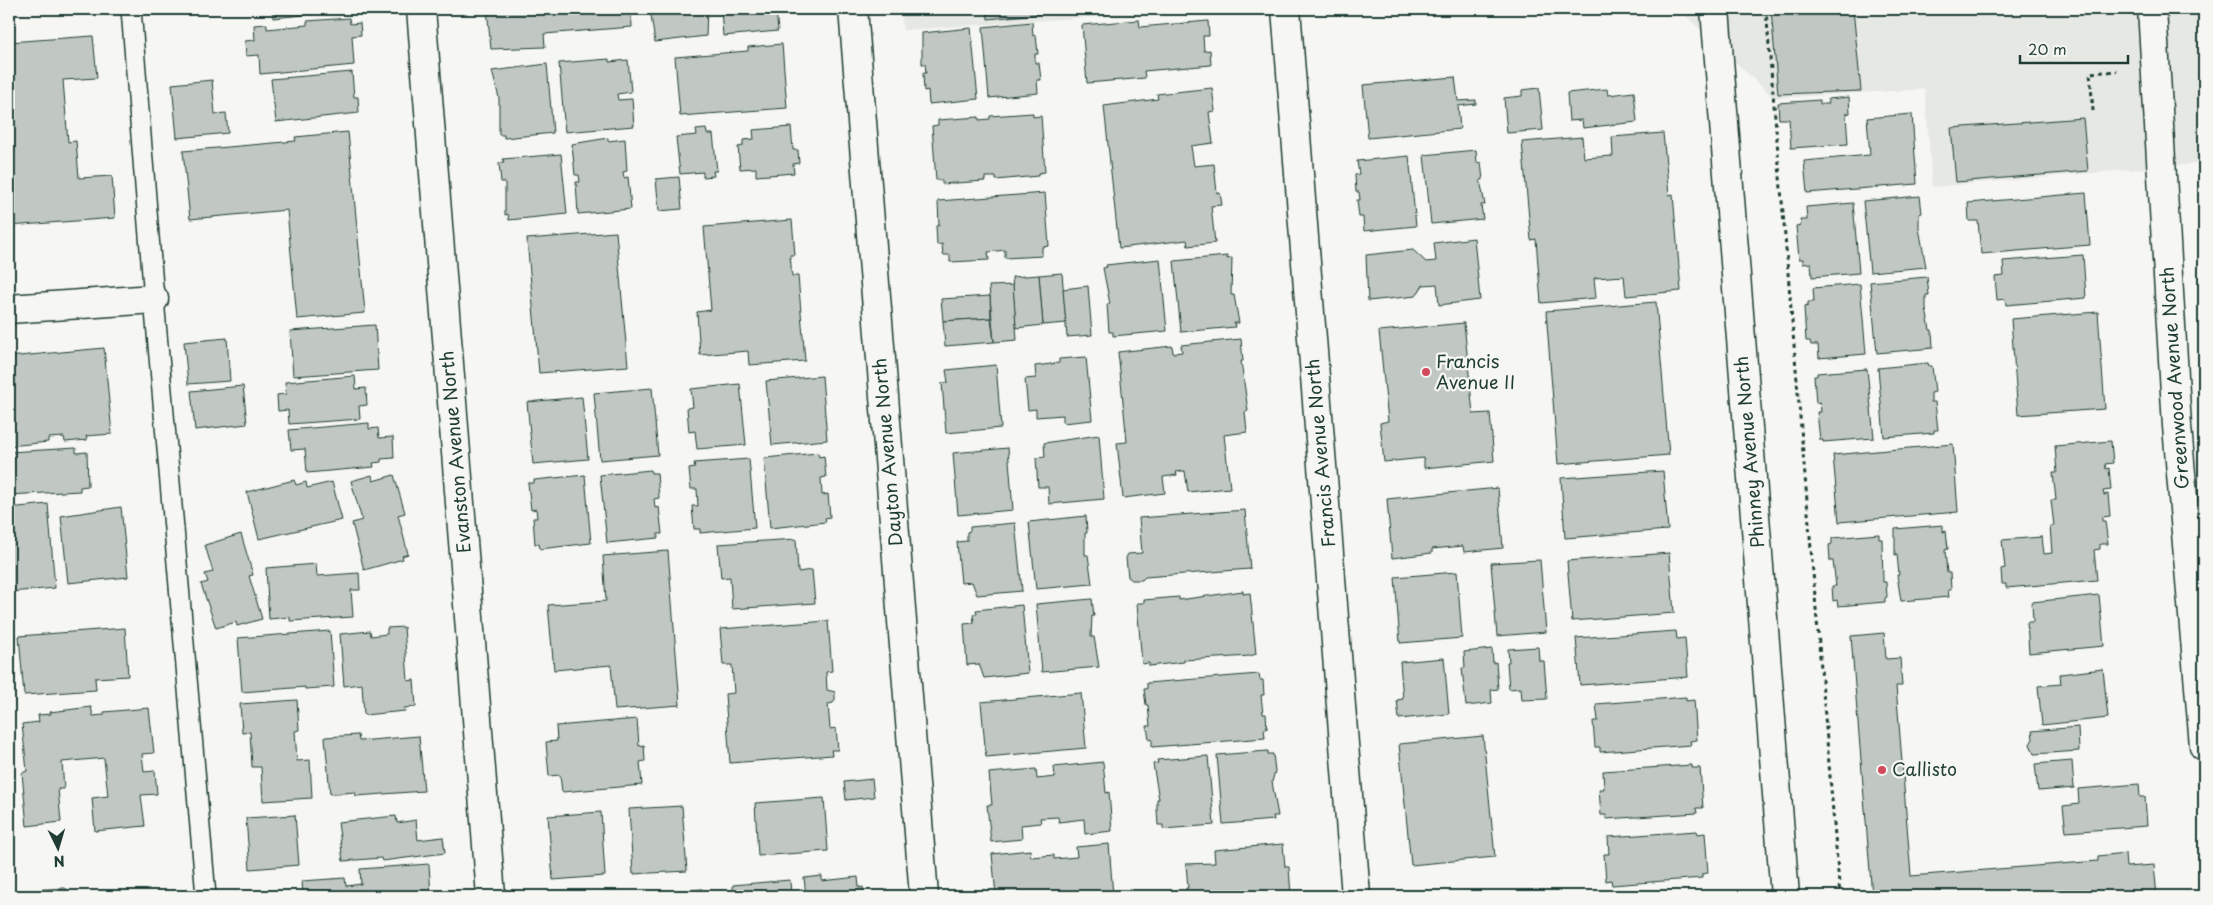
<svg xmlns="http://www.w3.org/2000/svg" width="2213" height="905" font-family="'Playpen Sans',sans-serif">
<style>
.built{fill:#e6e8e4}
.building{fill:#c1c8c3;stroke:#1f3d34}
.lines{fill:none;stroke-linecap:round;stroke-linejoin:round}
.service-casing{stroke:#1f3d34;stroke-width:22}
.minor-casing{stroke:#1f3d34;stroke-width:31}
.path{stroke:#1f3d34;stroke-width:3;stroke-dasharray:4 4;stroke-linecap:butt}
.service{stroke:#f6f6f2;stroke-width:19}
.minor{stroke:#f6f6f2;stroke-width:28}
.poi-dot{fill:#d1495b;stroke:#f6f6f2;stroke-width:2}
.labels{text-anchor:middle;stroke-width:4.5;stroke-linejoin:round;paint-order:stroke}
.poi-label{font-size:18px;fill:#1f3d34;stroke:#f6f6f2;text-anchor:start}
.street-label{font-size:18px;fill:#1f3d34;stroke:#f6f6f2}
</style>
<rect width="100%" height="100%" fill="#f6f6f2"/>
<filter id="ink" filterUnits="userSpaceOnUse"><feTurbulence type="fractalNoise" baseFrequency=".02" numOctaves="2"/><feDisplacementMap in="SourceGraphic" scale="10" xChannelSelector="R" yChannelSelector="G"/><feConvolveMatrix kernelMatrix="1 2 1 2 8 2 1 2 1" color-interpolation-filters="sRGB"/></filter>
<g filter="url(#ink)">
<g class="built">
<path d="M901 9H1208L903 30Z"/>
<path d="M1417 9H1518L1418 15Z"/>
<path d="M1678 9H2204V163L1932 187 1925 89 1774 98Z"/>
</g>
<g class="building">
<path d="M272 9H343V11L273 18Z"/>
<path d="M487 9H631L632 27 544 34 545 47 491 49Z"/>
<path d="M650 9H707L706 36 655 42Z"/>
<path d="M721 9H781L776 10 778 31 723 36Z"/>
<path d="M987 9H1068V11L988 19Z"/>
<path d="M1070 9H1097L1070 12Z"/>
<path d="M1771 9H1853L1861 91 1778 94Z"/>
<path d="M349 18 350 24 360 23 361 35 352 36 354 65 260 74 259 55 246 56 245 41 255 40 254 25 267 24V29L307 25V21Z"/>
<path d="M1139 20 1140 27 1208 21 1209 36H1203L1204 51 1210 50 1211 65 1144 71 1145 78 1087 83 1082 25Z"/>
<path d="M1032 22 1033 36 1036 35 1038 54H1035V63H1039L1041 80H1037L1038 93 989 98 983 27Z"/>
<path d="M971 28 978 99 929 104 928 90 924 91 923 73H926L925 64H922V33Z"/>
<path d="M93 36 97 78 63 80 68 142 76 141 79 178 112 176 115 218 9 226V42Z"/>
<path d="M782 44 787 108 680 116 675 57 748 51V47Z"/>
<path d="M609 59V62L628 60 631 92 617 94 618 100 632 99 634 126 565 132 559 63Z"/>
<path d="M547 64 553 133 504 138V135H499V98L492 71Z"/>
<path d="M352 72 354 97H358L359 113 276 122 271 79Z"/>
<path d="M1455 77 1458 101 1476 100V104L1458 106 1460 129 1368 138 1363 85Z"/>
<path d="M212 80 215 114 226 113 228 133 177 138 172 84Z"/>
<path d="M1212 88 1215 111 1209 112 1213 143 1191 146 1194 166 1214 164 1217 193H1220L1222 205 1211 206 1215 243 1188 246 1187 240 1119 248 1104 106 1158 99 1157 94Z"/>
<path d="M1539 88 1543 130 1507 133 1504 98 1522 96V90Z"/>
<path d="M1607 89 1608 95 1634 92 1637 122 1583 128 1582 120 1569 121 1567 93Z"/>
<path d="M1849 97 1850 113 1846 114 1848 144 1791 148 1789 119H1779L1778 103 1820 100V104H1829L1828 99Z"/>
<path d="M1033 113V117L1041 116 1045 172 1038 173V176L996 180V177H985V181L942 184V180H936L932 126 938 125V120L979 117V120L990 119V116Z"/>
<path d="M1912 114 1917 184 1807 193 1804 161 1870 155 1867 118Z"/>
<path d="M2083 118 2088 171 1956 182 1951 128Z"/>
<path d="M791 127 793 150H798L799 163 793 164 794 173 756 176V168L740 169 738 147 743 146V140L754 139 753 130Z"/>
<path d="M706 129 707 134H713L717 171H713L714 176 703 177V172L680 174 676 137 697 135 696 130Z"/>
<path d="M348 132 365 313 297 319 287 210 190 219 183 151 296 141 295 137Z"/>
<path d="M1663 133 1669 195 1673 194 1681 291 1626 296 1624 276 1594 278 1596 298 1541 303 1536 239 1531 240 1522 142 1582 137 1584 158 1613 156 1612 137Z"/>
<path d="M608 138V141L625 139 627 171 623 172 624 178 628 177 631 209 578 214 576 182H580L579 175H575L572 144Z"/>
<path d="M1476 150 1477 163 1481 162 1483 180H1480L1485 205H1481L1483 219 1431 224 1424 155Z"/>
<path d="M561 154 567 214 509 220 508 214 505 215V182H501L499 163H504L503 159Z"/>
<path d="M1409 156 1416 226 1364 231 1363 217H1359L1357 200H1360L1359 192H1356L1355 175 1359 174 1357 161Z"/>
<path d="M679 177 682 209 659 211 656 179Z"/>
<path d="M1045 193 1049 246 1042 247V256L1005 258V250L988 252 989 260 950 262V255H943L942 244 937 245 936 226 939 225 938 201Z"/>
<path d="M2086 193 2090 245 1981 254 1978 221H1969L1968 203Z"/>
<path d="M1920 196 1922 213 1919 214V228L1926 267 1870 272 1863 201Z"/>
<path d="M1853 203 1859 273 1812 277 1811 263 1803 264V259H1799L1796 226 1801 225 1800 220H1807L1806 207Z"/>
<path d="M792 220 795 255H790L792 276H798L805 361 749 365 748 351 700 355 697 312 711 310 704 227Z"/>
<path d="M616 232 628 366 539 373 527 239Z"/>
<path d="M1474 238 1480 300 1439 305 1437 284 1423 285 1416 296 1368 301 1366 255 1413 250 1426 262 1436 261 1434 243Z"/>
<path d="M2083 255 2086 298 2006 305 2005 299 1997 300 1995 277 2004 276 2003 261Z"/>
<path d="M1227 256V259L1232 258 1231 295H1234L1239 323H1234L1235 327 1181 332 1174 261Z"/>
<path d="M1160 259 1167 331 1113 336V332H1109L1107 304H1110L1103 268 1107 267 1106 265Z"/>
<path d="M1062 273 1066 323 1043 325 1039 275Z"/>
<path d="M1039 275 1043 325 1016 328 1012 277Z"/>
<path d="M1927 277 1929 295H1926V309L1930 330H1932L1933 348 1877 353 1870 282Z"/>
<path d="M1860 284 1866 354 1819 358 1818 345H1811L1810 341H1806L1804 307 1808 306V302H1814L1813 288Z"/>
<path d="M1013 285 1017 340 994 342 989 286Z"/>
<path d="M1088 286 1092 335 1067 337 1063 289Z"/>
<path d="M990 296 991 318 943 321 941 299Z"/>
<path d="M1656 302 1669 455 1558 464 1546 311Z"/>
<path d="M2098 312 2105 409 2018 415 2011 319Z"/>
<path d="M991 318 994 342 945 346 943 321Z"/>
<path d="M1464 323 1473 414 1490 413 1494 461 1424 468V458L1384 462 1380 423 1388 421 1379 331Z"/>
<path d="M375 325 378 370 293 376 290 331Z"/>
<path d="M227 338 230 381 188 384 184 342Z"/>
<path d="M1241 339 1243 361H1241L1248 411 1245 412 1247 432 1224 435 1230 488 1188 492 1185 471 1176 472 1177 475 1163 477 1165 493 1123 498 1117 443 1127 442 1118 352 1172 346 1173 353 1182 352 1181 345Z"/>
<path d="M104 348 112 434 86 436 87 440 65 442 64 437 48 438V442L9 446V357Z"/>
<path d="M1086 357 1092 420 1063 423V415L1036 417V409L1028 410 1025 379 1036 378 1035 366 1059 363V359Z"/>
<path d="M1928 363 1929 366H1932L1935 392 1931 393V402H1935L1938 430H1934V433L1884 437 1878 368Z"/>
<path d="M996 365 1001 428 946 433 942 383 948 382 946 370Z"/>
<path d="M1867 369 1874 438 1823 442V440H1820L1817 412H1821L1820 402 1816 403 1814 376H1817V373Z"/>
<path d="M355 376 356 389 366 388 367 405 359 406 360 419 289 424 288 410 278 411 277 395 286 394 285 382Z"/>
<path d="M822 376 827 440 772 445 766 381Z"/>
<path d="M740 384 746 445 697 449 695 431 689 432 687 408 693 407 691 389Z"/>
<path d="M243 386 247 424 195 430 191 391Z"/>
<path d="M652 388 658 455 600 460 594 393Z"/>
<path d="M582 397 588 459 533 464 527 402Z"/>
<path d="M369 423V429L378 428 379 438 393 437 394 458 381 459V462L373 463 374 467 307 473 305 449 291 450 289 430Z"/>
<path d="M1099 435 1104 499 1049 504 1048 487H1038L1036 458 1045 457 1044 443Z"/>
<path d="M2111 441 2113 463 2105 464 2106 469 2109 468 2111 490 2103 491 2104 495 2108 494 2110 516 2102 517V521H2105L2108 544H2100V549L2094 550 2097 580 2006 588V584H2002L2001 569 2005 568 2002 540 2042 537 2044 554 2052 553 2050 526H2054L2051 500H2056L2053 473H2057L2055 446Z"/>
<path d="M1953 444 1958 512 1839 522 1833 455Z"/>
<path d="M76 448V453L87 452 88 486 80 487V491L9 495V452Z"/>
<path d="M1008 448 1013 510 958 515 953 453Z"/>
<path d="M818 453 819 457 824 456 826 477 821 478 822 495 828 494 830 517 825 518 826 522 770 528 764 458Z"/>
<path d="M749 459 755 528 700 533V529H694L692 506H698L697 489H691L689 469 695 468 694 463Z"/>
<path d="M651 470V473H657L659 498 654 499 655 508 659 507 662 534H658V538L607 543 600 475Z"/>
<path d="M1663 471 1668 530 1565 538 1561 478Z"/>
<path d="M372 475 373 481 394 475 405 513 398 515 408 554 402 556 403 559 364 570 352 523 362 520 351 481Z"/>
<path d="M585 475 591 543 540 549 539 544H535L533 518H537L536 509 531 510 528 483H534V480Z"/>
<path d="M294 480 296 485 306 482 307 488 332 482 342 520 259 539 247 492Z"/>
<path d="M1498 488 1503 548 1464 552 1463 546 1432 549V553L1392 558 1387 499Z"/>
<path d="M48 504 55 588 10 592 9 508Z"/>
<path d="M121 507 128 577 68 583 61 516Z"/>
<path d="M1245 510 1250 569 1145 577 1142 580H1132L1128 577 1126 558 1128 554 1142 553 1139 518Z"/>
<path d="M1086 516 1087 533H1085V555H1088L1092 584 1036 589 1029 522Z"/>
<path d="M1015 523 1022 591 977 595 972 582 961 583 957 542 967 541V532L970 531V527Z"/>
<path d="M1943 525V532L1946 531 1948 549 1945 550 1947 573H1950L1951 590H1948L1949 597 1901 601 1897 575H1899L1897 554 1895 555V529Z"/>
<path d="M241 534 253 575 249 576 262 619 237 626 236 622 216 628 201 584 208 582 205 574 213 572 205 545Z"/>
<path d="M1879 534V539H1882L1883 582H1886L1887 597 1885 598V602L1838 606 1837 600 1833 601 1832 586H1836L1833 561H1830L1829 545 1832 544V538Z"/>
<path d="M796 539 798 572 812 570 815 603 732 609 730 577 721 578 718 544Z"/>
<path d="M668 551 680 705 615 710 611 665 554 670 548 605 606 601 603 556Z"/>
<path d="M1669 553 1674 613 1572 621 1567 561Z"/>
<path d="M1540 560 1546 632 1497 636 1491 563Z"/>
<path d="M316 564 317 576 359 573 360 590H351L353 617 290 621V617L269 619 266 568Z"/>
<path d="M1457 572 1462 638 1400 643 1395 577Z"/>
<path d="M1243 591V594L1250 593 1256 654 1250 656 1184 660V662L1149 666V663L1142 664 1137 603H1144V600L1179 597V600Z"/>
<path d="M2099 595 2104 646 2029 653 2027 622H2033L2032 602Z"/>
<path d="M1092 599 1094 616H1092L1091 637H1094L1099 667 1042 672 1036 604Z"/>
<path d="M1022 605 1028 673 984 678 979 664 967 665 964 624 974 623 973 614H977L976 610Z"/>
<path d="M828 621 832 671 826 672 827 690 835 692V700L833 703 828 704 830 729 836 728 838 750H831L832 755 730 763 725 694 734 693 732 665H723L720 629Z"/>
<path d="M404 627 408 681 414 680 416 707 404 708 405 711 364 715 362 684 344 686 340 634 370 631 371 636 387 634V628Z"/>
<path d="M125 628 128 676 95 678 96 690 24 695 19 636Z"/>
<path d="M330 631 334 687 305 689V687L242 692 238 638Z"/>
<path d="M1676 631 1677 639 1685 638 1688 677 1580 685 1576 638Z"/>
<path d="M1884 633 1886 659 1900 658 1902 686H1896L1911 876 2098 861V856L2125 853 2126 867 2154 865 2157 896H1872L1851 636Z"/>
<path d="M1538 647 1539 661H1544L1547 699 1522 700 1521 688 1509 689 1507 662H1509L1508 649Z"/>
<path d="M1492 649 1493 663 1496 662 1498 689 1491 690 1492 703 1466 706 1462 668H1465L1464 652Z"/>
<path d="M1444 658 1449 714 1399 719 1397 700 1403 699 1400 662Z"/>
<path d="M2103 669 2108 718 2042 725 2038 686 2061 684 2060 674Z"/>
<path d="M1259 674 1260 680H1263L1264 695H1261L1263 714H1266L1267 729H1264L1265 738 1152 747V739L1149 740 1147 726H1150L1148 705H1146L1144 689H1147V683Z"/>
<path d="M1081 693 1086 748 986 757 981 702Z"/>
<path d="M1686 697V701L1694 700 1697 740 1690 741 1691 745 1600 752V747H1595L1593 721H1598L1596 704Z"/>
<path d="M297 700 299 730 295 731 297 761 310 760 312 798 263 801 261 767H252L250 732 242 733 240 704Z"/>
<path d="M91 707 93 716 104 715V712L149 708 154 753 142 754 144 772 155 771 157 794 141 795 145 826 95 831 92 798 108 796 104 758 62 762 64 789H58L61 822 27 826 22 773 27 771 22 724 39 722 38 715 51 714 50 712Z"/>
<path d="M637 719 639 746 644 745 645 761 640 762 642 785 562 792 560 775 549 776 546 742 557 741 556 726Z"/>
<path d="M2078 727 2079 751 2034 754 2030 744 2033 739 2032 731Z"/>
<path d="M358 735 359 741 419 736 424 791 356 796 355 792 330 794 325 737Z"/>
<path d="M1483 736 1495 857 1411 865 1399 744Z"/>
<path d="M1268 751V754H1273L1275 771 1272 782 1278 816H1273L1274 820 1223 824 1217 755Z"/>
<path d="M1208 756 1214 825 1163 829V825H1158L1157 810V799H1159L1153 764 1158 763 1157 760Z"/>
<path d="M2072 761 2074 788 2038 791 2035 764Z"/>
<path d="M1103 762 1106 793 1109 792 1112 831 1085 834 1084 819 1059 822 1058 817 1040 818 1041 823 1021 825 1022 839 991 842 987 805H992L989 773 1036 769 1037 779 1055 777 1054 767Z"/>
<path d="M1692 765V768H1700L1703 808H1696L1697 813 1606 819V815H1601L1599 789H1604L1603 771Z"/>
<path d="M872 779 874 797 846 800 844 782Z"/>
<path d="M2139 784 2140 797H2145L2147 826 2066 832 2063 806 2079 804 2078 789Z"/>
<path d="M824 798 828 851 758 856 755 803Z"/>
<path d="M682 806 687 871 633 874 629 809Z"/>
<path d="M601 812 605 876 553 880 548 816Z"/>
<path d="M295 815 299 865 250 869 246 818Z"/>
<path d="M396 816 397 823 416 820 418 840 443 837 445 853 382 861 381 858 343 861 338 822Z"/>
<path d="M1697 831 1698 834 1705 833 1708 873 1702 874V878L1612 885 1611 880 1606 881 1604 854H1609L1608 837Z"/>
<path d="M1109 844 1113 896 996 895 992 854 1030 850 1031 857 1054 855V859L1077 857 1076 847Z"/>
<path d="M1283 844 1285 867H1289L1291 896H1186V888H1188L1186 864 1215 863 1214 850Z"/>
<path d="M429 864 431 896H303L302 881 345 878 346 886 361 884 360 869Z"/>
<path d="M822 876V881L858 877 859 888 863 887 864 896H806L804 878Z"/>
<path d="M790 880 791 896H733V885Z"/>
<path d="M65 888 76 896H30V890Z"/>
<path d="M702 889V896H675L692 895V890Z"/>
</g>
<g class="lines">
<defs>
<path id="service" d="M131 9 154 299 206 896"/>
<g id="minor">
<path d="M421 9 491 896"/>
<path d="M853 9 924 896"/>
<path d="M1286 9 1356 896"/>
<path d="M1715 9 1785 896"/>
<path d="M2152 9 2177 426 2204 746"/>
<path d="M9 309 154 299"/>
</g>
</defs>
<use href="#service" class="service-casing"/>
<use href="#minor" class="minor-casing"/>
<g class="path">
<path d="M1766 9 1840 896"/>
<path d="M2093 111 2090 73 2117 71"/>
</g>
<use href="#service" class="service"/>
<use href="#minor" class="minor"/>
</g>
</g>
<g class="poi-dot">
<circle cx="1426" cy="372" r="5"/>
<circle cx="1882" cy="770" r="5"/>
</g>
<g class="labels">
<g class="poi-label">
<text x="1436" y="368">Francis<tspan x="1436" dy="21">Avenue II</tspan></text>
<text x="1892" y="776">Callisto</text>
</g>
<g class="street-label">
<text transform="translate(2175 378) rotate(-94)" y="6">Greenwood Avenue North</text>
<text transform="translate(456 452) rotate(-95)" y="6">Evanston Avenue North</text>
<text transform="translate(888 452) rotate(-95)" y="6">Dayton Avenue North</text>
<text transform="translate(1750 452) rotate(-95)" y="6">Phinney Avenue North</text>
<text transform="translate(1321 453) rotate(-95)" y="6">Francis Avenue North</text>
</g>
</g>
<rect width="2213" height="905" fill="none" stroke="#f6f6f2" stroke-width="30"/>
<rect x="15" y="15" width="2183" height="875" fill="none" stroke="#1f3d34" stroke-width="2" filter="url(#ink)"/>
<g transform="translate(58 848) rotate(175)" stroke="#f6f6f2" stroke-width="4" paint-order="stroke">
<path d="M0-4L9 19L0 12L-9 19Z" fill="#1f3d34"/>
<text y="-8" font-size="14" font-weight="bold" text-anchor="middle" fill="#1f3d34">N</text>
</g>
<path d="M2020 55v8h108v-8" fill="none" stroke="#1f3d34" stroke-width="2.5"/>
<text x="2028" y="55" font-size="15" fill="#1f3d34" stroke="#f6f6f2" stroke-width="4" paint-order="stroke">20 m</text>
</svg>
